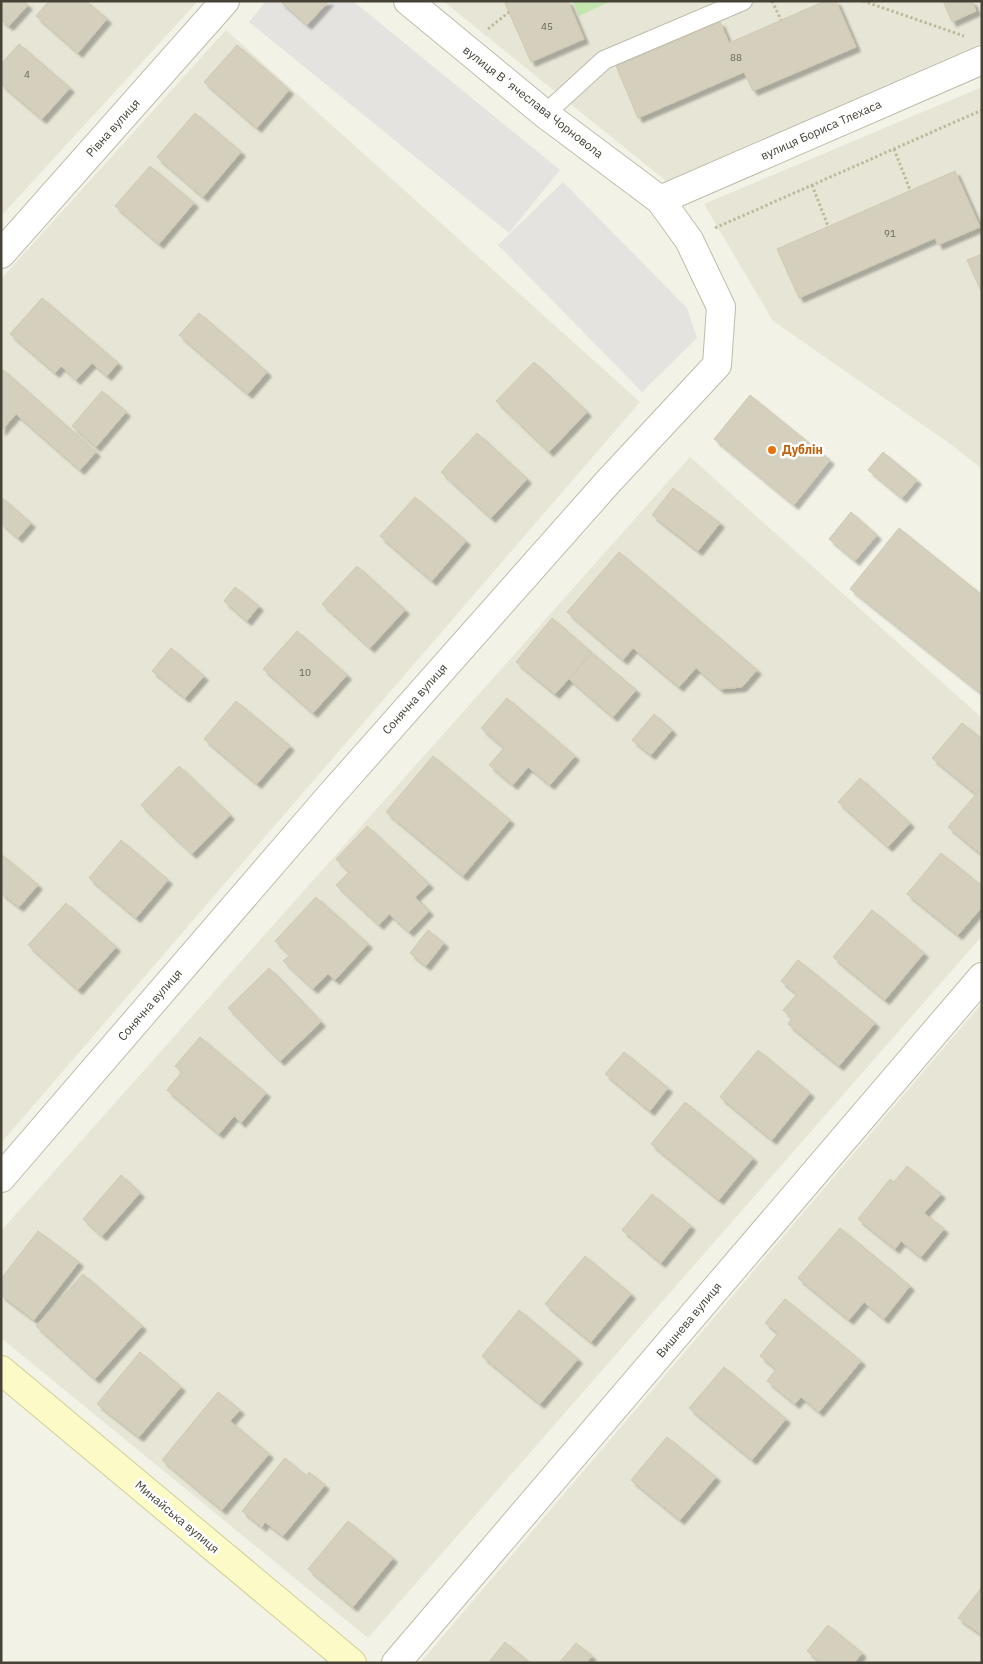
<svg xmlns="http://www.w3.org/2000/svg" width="983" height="1664" font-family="'IBM Plex Sans',sans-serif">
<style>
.residential{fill:#e7e5d5}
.green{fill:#c3e6b1}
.parking{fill:#e4e3df}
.building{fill:#d4d0bd;stroke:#cfc9b1;filter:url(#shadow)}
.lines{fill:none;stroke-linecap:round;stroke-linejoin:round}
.lane-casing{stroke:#bebcaa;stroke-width:20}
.street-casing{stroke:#bebcaa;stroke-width:30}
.secondary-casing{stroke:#d1cf98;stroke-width:30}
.path{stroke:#bfba9c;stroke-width:3;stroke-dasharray:2.5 2.5;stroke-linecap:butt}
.lane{stroke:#fff;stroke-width:18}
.street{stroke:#fff;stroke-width:28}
.secondary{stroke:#fcfbc8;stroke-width:28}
.food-dot{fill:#e8710a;stroke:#fff;stroke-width:2}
.labels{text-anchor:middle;stroke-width:5;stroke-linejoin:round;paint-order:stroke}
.number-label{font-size:10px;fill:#6a6658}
.street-label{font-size:12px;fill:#464336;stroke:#fff}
.food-label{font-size:12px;font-weight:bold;fill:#c56008;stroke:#fff;text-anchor:start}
</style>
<defs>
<filter id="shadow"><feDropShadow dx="4.5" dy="4.5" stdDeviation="1" flood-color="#0004"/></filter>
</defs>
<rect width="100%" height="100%" fill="#f3f2e7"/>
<g class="residential">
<path d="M1 1H198L1 216Z"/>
<path d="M443 1H982V43L666 181Z"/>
<path d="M226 30 640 402 1 1143V279Z"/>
<path d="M982 87V469L949 443 773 321 704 204Z"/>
<path d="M690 457 982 718V936L368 1638 1 1338V1231Z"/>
<path d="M982 1003V1663H420Z"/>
</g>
<path class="green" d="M573 1H611L579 16Z"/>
<g class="parking">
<path d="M266 1H353L560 170 509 233 249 22Z"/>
<path d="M563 182 687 308 697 338 642 392 498 245Z"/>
</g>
<g class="building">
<path d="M1 1H23L28 5 9 26 1 20Z"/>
<path d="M49 1H86L107 19 78 53 36 16Z"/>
<path d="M280 1H329L307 25Z"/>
<path d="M504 1H568L584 39 531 62Z"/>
<path d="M825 1H836L856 47 753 91 744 72 638 118 616 66 720 22 729 43Z"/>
<path d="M943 1H972L976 11 952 22Z"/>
<path d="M19 44 70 88 42 119 1 84V64Z"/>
<path d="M237 45 289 90 257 128 204 82Z"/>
<path d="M195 113 241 152 203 197 157 157Z"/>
<path d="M150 166 194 203 159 244 115 206Z"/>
<path d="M955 171 980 227 938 245 935 238 799 298 777 249Z"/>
<path d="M982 254V293L967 260Z"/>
<path d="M42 298 118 363 107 376 92 363 76 380 61 366 55 373 10 334Z"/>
<path d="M199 313 267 372 248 394 179 335Z"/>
<path d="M534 362 587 412 549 452 496 401Z"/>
<path d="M1 368 96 452 80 470 16 414 1 431Z"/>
<path d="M102 391 126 412 96 447 72 426Z"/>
<path d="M750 395 830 460 794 505 714 439Z"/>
<path d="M477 433 527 479 491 518 441 472Z"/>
<path d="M883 452 917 480 902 498 868 470Z"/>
<path d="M673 488 720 523 698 551 652 515Z"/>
<path d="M1 497 31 523 18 538 1 523Z"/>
<path d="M415 497 466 541 432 581 380 536Z"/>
<path d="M851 512 877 535 855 561 829 539Z"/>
<path d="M899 528 982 595V694L850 589Z"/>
<path d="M619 552 757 670 742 687 720 689 696 668 679 687 633 648 623 660 567 612Z"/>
<path d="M357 566 405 610 370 648 322 604Z"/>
<path d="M235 587 259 606 247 621 224 601Z"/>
<path d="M552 618 592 653 555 694 516 662Z"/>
<path d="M297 631 347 675 313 713 263 669Z"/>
<path d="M171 648 204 676 185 698 152 671Z"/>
<path d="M592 653 636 690 613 717 569 679Z"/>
<path d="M507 698 575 756 550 785 528 767 513 785 489 765 504 748 481 728Z"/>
<path d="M236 701 290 746 257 784 204 739Z"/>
<path d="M654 714 672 730 651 755 632 740Z"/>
<path d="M962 723 982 739V787L976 794 932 758Z"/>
<path d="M433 756 510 820 463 876 386 812Z"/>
<path d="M179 766 230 815 192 854 141 805Z"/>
<path d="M860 778 910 823 888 847 838 802Z"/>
<path d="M982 787V855L948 827Z"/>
<path d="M367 826 429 884 415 897 429 911 409 932 389 914 379 925 336 885 349 872 336 859Z"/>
<path d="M121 840 168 880 136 918 89 878Z"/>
<path d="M941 853 982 886V907L958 935 907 894Z"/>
<path d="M1 854 38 885 19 907 1 893Z"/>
<path d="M316 897 368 944 335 980 328 974 313 989 283 961 290 955 275 941Z"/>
<path d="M66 903 116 947 78 990 28 945Z"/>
<path d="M872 910 924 953 885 1000 833 957Z"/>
<path d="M428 930 444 943 426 966 410 953Z"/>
<path d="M798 960 875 1023 839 1066 788 1024 792 1018 783 1010 797 994 781 981Z"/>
<path d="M269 968 321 1022 280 1061 228 1008Z"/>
<path d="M200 1037 266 1093 241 1123 234 1116 219 1134 167 1090 182 1072 175 1066Z"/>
<path d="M758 1050 810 1093 772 1140 720 1097Z"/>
<path d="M624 1052 668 1088 650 1111 605 1074Z"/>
<path d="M685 1102 753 1158 719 1200 651 1144Z"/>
<path d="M907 1166 941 1194 924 1213 944 1229 921 1257 901 1241 895 1249 858 1219 890 1179 894 1182Z"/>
<path d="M121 1175 140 1193 102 1236 83 1219Z"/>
<path d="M652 1194 691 1226 661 1263 622 1230Z"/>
<path d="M840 1228 910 1286 884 1319 864 1302 849 1320 798 1278Z"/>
<path d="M38 1231 79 1262 34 1320 1 1295V1279Z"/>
<path d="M585 1256 631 1294 591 1342 545 1304Z"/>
<path d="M83 1274 142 1326 95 1379 36 1326Z"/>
<path d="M785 1299 861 1361 819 1412 801 1397 795 1404 767 1381 776 1369 760 1356 778 1333 765 1323Z"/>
<path d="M519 1310 578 1359 540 1404 482 1356Z"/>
<path d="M140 1352 181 1387 139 1437 97 1404Z"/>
<path d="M724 1367 786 1419 752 1460 689 1408Z"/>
<path d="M218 1392 240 1410 230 1421 269 1454 222 1510 162 1460Z"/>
<path d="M667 1437 716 1477 680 1520 631 1480Z"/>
<path d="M285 1458 306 1476 309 1472 325 1485 283 1536 265 1522 262 1527 242 1511Z"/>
<path d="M348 1521 393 1558 353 1607 308 1569Z"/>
<path d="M982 1587V1635L958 1618Z"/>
<path d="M828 1625 862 1653 854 1663H821L807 1651Z"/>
<path d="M505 1642 530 1663H488Z"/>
<path d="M576 1643 592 1656 586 1663H559Z"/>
</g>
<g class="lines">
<defs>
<path id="lane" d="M545 114 604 60 743 1"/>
<g id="street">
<path d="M660 200 982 60"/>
<path d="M1 254 225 1"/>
<path d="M1 1178 330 796 608 482 717 365 721 307 689 240 660 200 545 114 408 1"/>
<path d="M396 1663 982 977"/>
</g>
<path id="secondary" d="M1 1370 352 1663"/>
</defs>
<use href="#lane" class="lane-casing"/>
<use href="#street" class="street-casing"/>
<use href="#secondary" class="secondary-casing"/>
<g class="path">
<path d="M772 1 781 20"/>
<path d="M863 1 964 36"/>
<path d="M488 29 509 12"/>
<path d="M894 149 910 190"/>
<path d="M812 185 828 226"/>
<path d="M715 228 982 110"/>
</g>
<use href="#lane" class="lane"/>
<use href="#street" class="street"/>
<use href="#secondary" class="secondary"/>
</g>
<circle class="food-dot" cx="772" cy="450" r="5"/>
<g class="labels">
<g class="number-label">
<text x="547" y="30">45</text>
<text x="736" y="61">88</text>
<text x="27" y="78">4</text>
<text x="890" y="237">91</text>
<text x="305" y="676">10</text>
</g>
<g class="street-label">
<text transform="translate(533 102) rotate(38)" y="4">вулиця Вʼячеслава Чорновола</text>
<text transform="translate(113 128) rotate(-48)" y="4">Рівна вулиця</text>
<text transform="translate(821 130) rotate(-24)" y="4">вулиця Бориса Тлехаса</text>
<text transform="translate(415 699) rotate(-48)" y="4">Сонячна вулиця</text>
<text transform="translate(150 1005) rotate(-49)" y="4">Сонячна вулиця</text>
<text transform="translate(689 1320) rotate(-50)" y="4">Вишнева вулиця</text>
<text transform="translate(177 1517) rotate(40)" y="4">Минайська вулиця</text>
</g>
<g class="food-label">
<text x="782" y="454">Дублін</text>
</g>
</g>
<rect width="983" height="1664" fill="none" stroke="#464336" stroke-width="5"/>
</svg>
